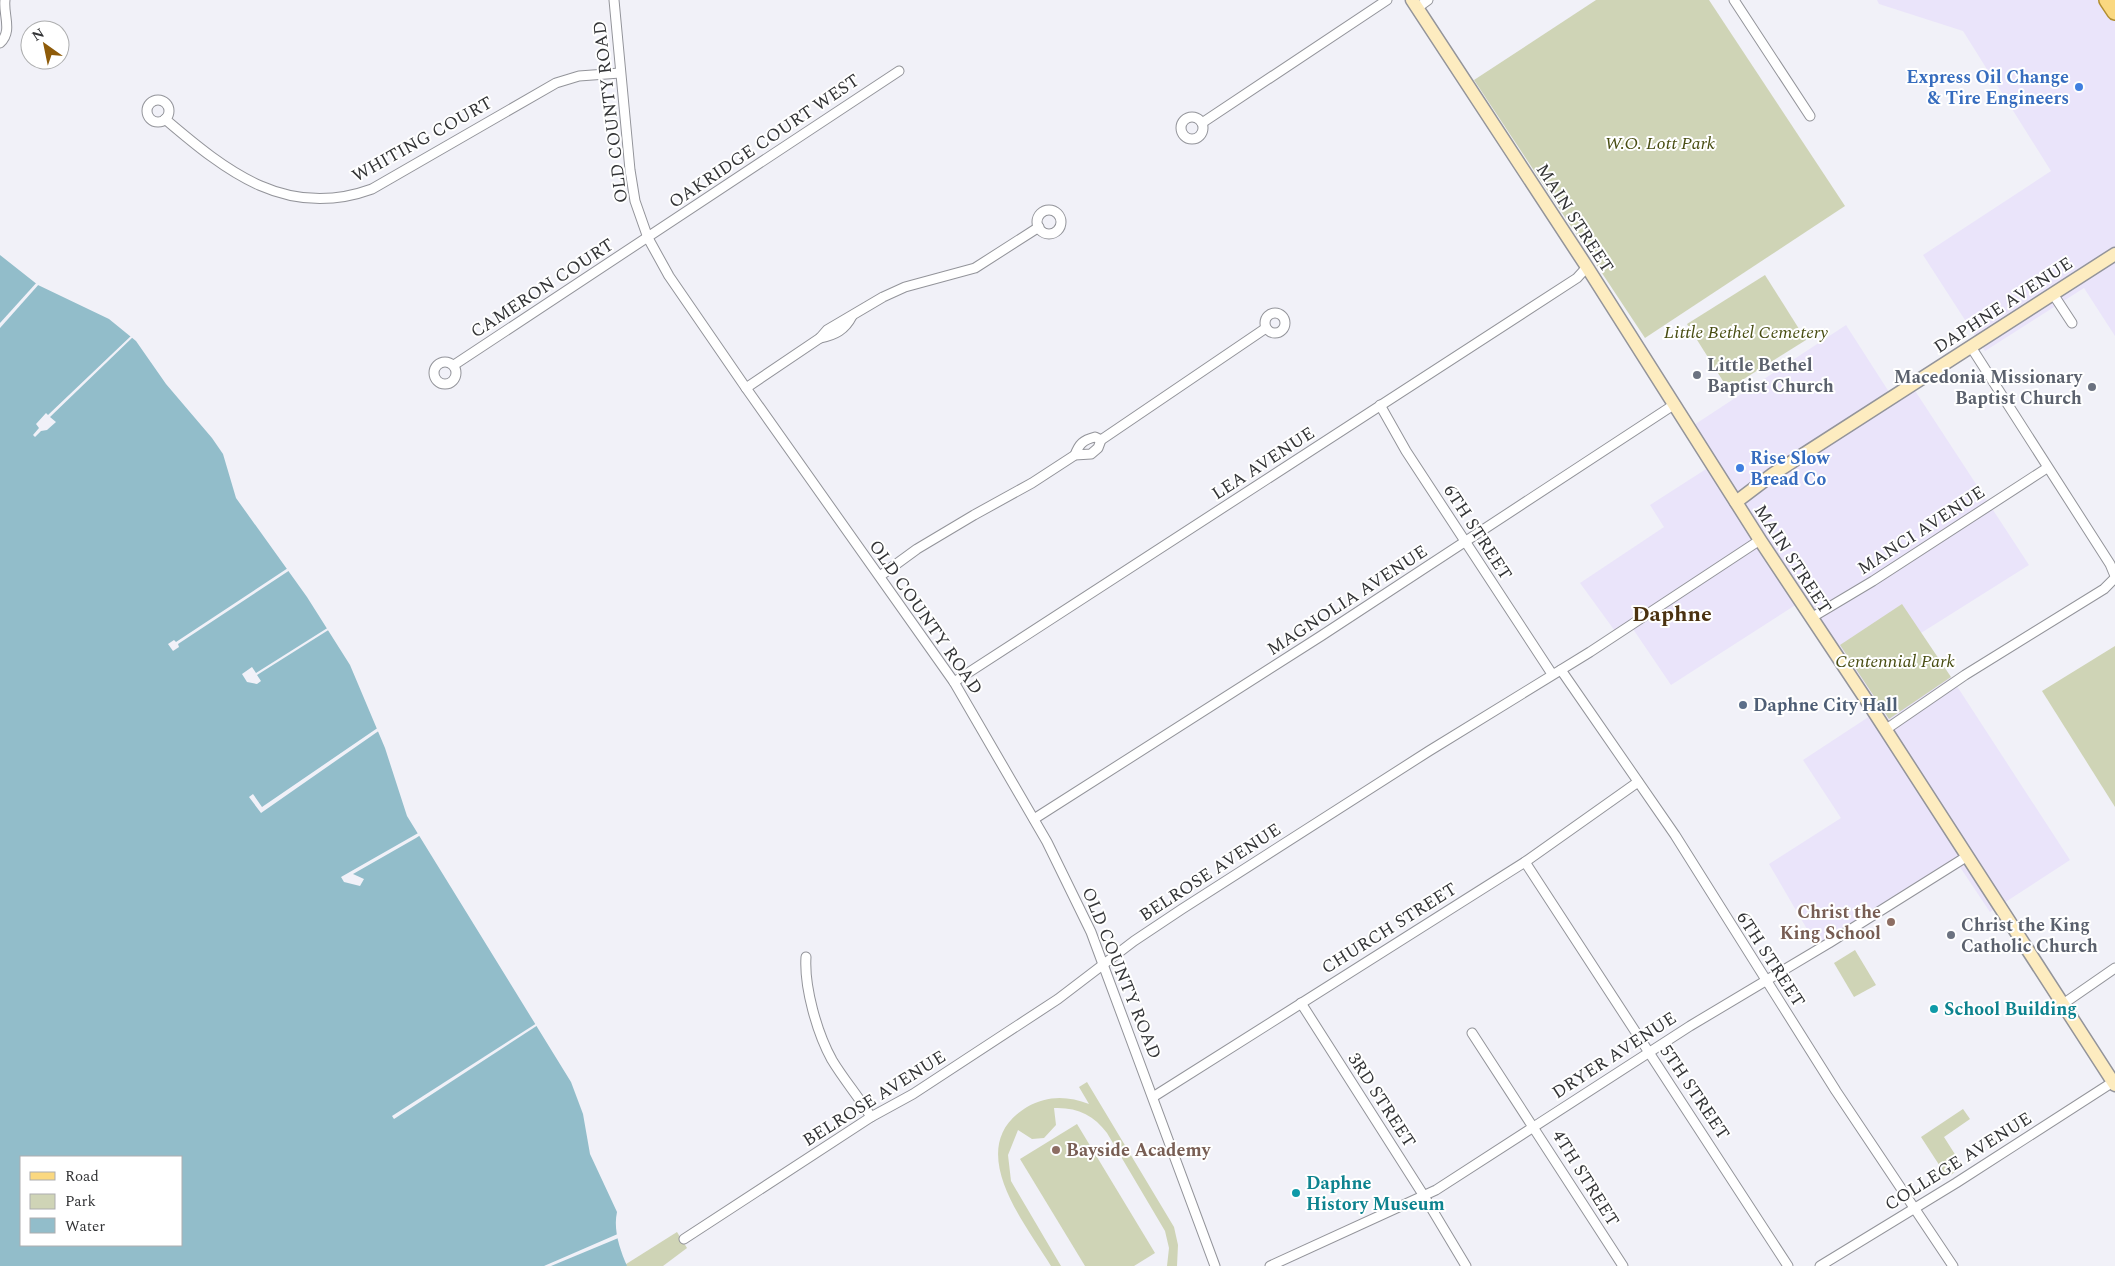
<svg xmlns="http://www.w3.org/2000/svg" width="2115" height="1266" font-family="Spectral,serif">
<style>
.commercial{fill:#eae4fa}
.green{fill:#cfd4b6}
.water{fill:#92bdca;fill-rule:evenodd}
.pier{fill:#f1f1f8}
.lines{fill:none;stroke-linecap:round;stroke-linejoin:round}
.street-casing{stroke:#93949a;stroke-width:11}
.secondary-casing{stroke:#93949a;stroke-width:15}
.primary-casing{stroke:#b28e30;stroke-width:18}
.street{stroke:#fff;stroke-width:9}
.secondary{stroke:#fdecc0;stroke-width:12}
.primary{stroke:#fad880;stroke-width:15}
.shop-dot{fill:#3f7fe0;stroke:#fff;stroke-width:2}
.worship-dot{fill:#6b7280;stroke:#fff;stroke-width:2}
.service-dot{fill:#5c6f8a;stroke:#fff;stroke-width:2}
.education-dot{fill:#8d6e63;stroke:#fff;stroke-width:2}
.culture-dot{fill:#0f9aa8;stroke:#fff;stroke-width:2}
.labels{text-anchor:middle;stroke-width:4;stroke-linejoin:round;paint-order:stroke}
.shop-label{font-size:18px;font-weight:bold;fill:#366cbe;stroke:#fff;text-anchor:end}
.street-label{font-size:18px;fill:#333436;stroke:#fff}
.park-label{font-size:18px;font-style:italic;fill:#484d12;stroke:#fff}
.worship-label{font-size:18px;font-weight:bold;fill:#5b616d;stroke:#fff;text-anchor:start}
.service-label{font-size:18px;font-weight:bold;fill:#4e5e75;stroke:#fff;text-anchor:start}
.education-label{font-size:18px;font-weight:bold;fill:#785e54;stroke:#fff;text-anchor:end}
.culture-label{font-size:18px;font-weight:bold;fill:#0d838f;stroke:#fff;text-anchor:start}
.district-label{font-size:22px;font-weight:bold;fill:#4b3210;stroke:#fff}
</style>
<rect width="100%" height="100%" fill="#f1f1f8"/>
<g class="commercial">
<path d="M1877 0H2115V336L2084 288 1985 351 1923 255 2051 171 1963 31 1879 4Z"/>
<path d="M1846 325 1889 392 1908 380 2029 565 1921 633 1901 604 1889 718 1951 677 2070 860 1990 912 1960 867 1821 953 1769 864 1841 818 1803 760 1870 716 1797 604 1671 685 1633 629 1620 638 1580 583 1664 527 1650 505 1717 462 1694 425Z"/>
</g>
<g class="green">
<path d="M1596 0H1709L1845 206 1645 338 1474 80Z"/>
<path d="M1765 275 1806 340 1728 389 1687 324Z"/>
<path d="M1902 604 1951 677 1889 719 1840 645Z"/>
<path d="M2115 646V807L2042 691Z"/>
<path d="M1855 950 1876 985 1854 997 1834 963Z"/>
<path d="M1087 1082 1174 1227 1178 1245 1177 1266H1167L1169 1248 1165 1231 1107 1133C1094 1115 1077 1107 1054 1108L1056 1125 1044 1138 1032 1139 1018 1130 1008 1155 1011 1181 1061 1266H1051C1025 1223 961 1147 1027 1107 1048 1095 1068 1096 1089 1104L1079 1087Z"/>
<path d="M1963 1109 1970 1119 1944 1137 1963 1167 1947 1177 1921 1137Z"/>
<path d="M1077 1124 1155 1253 1134 1266H1085L1020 1159Z"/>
<path d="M677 1232 687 1248 663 1266H623Z"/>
</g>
<path class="water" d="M0 255 38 285 109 319 136 341 166 384 212 438 223 454 236 498 307 597 350 665 385 748 407 816 571 1082 583 1114 590 1154 617 1212C613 1230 620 1250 627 1266H0ZM21 1157H181V1245H21Z"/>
<g class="pier">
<path d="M38 281 40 283 0 328V323Z"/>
<path d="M132 335 134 336 50 417 56 422 47 430 41 431 35 437 33 435 39 428 36 424 46 413 48 415Z"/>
<path d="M288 568 290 570 178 644 179 647 173 651 168 644 174 640 176 642Z"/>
<path d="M329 627 330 629 257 675 261 681 257 684 247 682 242 674 252 667 256 673Z"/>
<path d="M379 727 380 730 261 813 249 797 253 794 262 807Z"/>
<path d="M420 832 422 834 416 838 353 874 364 879 360 886 344 882 341 877Z"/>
<path d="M537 1023 538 1025 394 1119 392 1116Z"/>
<path d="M620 1233 621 1237 616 1239 551 1266H544Z"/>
</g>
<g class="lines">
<defs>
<g id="street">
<path d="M614 0 630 170 635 201 648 238 669 276 746 388 954 682 1047 842 1091 932 1215 1266"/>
<path d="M1734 0 1810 116"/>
<path d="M1417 8 1428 0"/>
<path d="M0 43C13 31 3 15 5 0"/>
<circle cx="158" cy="111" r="11"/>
<circle cx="1192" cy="128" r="11"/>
<path d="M165 119C227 172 287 220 372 189L556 83 579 76 620 73"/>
<path d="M1202 123 1387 0"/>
<circle cx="1049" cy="222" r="12"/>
<path d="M2053 294 2072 323"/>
<circle cx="1275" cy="323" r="10"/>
<path d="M820 338C835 335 845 330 852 316"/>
<path d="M1971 347 2110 564 2115 576"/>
<circle cx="445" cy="373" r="11"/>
<path d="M454 365 899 71"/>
<path d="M746 388 820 338 827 330 883 297 905 287 975 268 1039 227"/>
<path d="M1380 405 1406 451 1552 674"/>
<path d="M1075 455C1079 444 1083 440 1095 437L1101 440"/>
<path d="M880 576 917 549 974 515 1032 483 1075 455 1091 454 1098 448 1101 440 1266 328"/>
<path d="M1811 618 1873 581 2047 468"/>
<path d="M1561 670 1675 835 1836 1091 1953 1266"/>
<path d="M954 682 1577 278 1587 267"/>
<path d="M1885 730 1965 675 2104 589 2115 578"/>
<path d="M1034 819 1321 636 1675 404"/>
<path d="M1525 862 1788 1266"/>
<path d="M806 957C804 987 817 1033 832 1060 844 1080 859 1097 871 1117"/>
<path d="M1301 1003 1424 1196 1466 1266"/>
<path d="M2063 1004 2115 968"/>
<path d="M1472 1033 1623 1266"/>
<path d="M1153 1097 1525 862 1638 782"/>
<path d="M684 1239 871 1117 913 1094 1058 999 1134 941 1182 909 1429 751 1590 652 1760 540"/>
<path d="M1270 1266 1436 1190 1690 1026 1829 943 1966 857"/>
<path d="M1820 1266 1956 1183 2113 1082"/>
</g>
<g id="secondary">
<path d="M1412 0 1587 267 1760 540 1869 704 2115 1085"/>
<path d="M1736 502 1773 474 2115 254"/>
</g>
<path id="primary" d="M2107 0 2115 12"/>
</defs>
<use href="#street" class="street-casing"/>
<use href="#secondary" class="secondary-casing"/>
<use href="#primary" class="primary-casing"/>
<use href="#street" class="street"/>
<use href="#secondary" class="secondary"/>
<use href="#primary" class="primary"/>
</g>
<g class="shop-dot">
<circle cx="2079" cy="87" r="5"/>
<circle cx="1740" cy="468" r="5"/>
</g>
<g class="worship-dot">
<circle cx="1697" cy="375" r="5"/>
<circle cx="2092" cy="387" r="5"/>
<circle cx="1951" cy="935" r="5"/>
</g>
<circle class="service-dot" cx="1743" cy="705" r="5"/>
<g class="education-dot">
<circle cx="1891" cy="922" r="5"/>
<circle cx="1056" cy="1150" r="5"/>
</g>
<g class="culture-dot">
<circle cx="1934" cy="1009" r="5"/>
<circle cx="1296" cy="1193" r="5"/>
</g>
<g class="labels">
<g class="shop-label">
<text x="2069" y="83">Express Oil Change<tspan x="2069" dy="21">&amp; Tire Engineers</tspan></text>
<text x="1750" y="464" text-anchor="start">Rise Slow<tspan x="1750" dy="21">Bread Co</tspan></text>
</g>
<g class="street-label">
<text transform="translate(610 112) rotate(-97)" y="6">OLD COUNTY ROAD</text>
<text transform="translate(422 139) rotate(-29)" y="6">WHITING COURT</text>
<text transform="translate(764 141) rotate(-34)" y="6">OAKRIDGE COURT WEST</text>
<text transform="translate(1575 218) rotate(57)" y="6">MAIN STREET</text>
<text transform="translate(542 288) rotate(-33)" y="6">CAMERON COURT</text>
<text transform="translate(2003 305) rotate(-33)" y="6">DAPHNE AVENUE</text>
<text transform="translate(1263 463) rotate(-33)" y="6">LEA AVENUE</text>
<text transform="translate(1921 530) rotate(-33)" y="6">MANCI AVENUE</text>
<text transform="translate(1478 532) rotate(57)" y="6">6TH STREET</text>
<text transform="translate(1793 559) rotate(57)" y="6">MAIN STREET</text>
<text transform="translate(1347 600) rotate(-33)" y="6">MAGNOLIA AVENUE</text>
<text transform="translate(926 617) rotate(55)" y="6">OLD COUNTY ROAD</text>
<text transform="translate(1210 872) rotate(-33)" y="6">BELROSE AVENUE</text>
<text transform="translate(1389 928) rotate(-32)" y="6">CHURCH STREET</text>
<text transform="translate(1771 959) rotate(57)" y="6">6TH STREET</text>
<text transform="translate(1122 973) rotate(68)" y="6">OLD COUNTY ROAD</text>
<text transform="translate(1614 1055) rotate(-33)" y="6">DRYER AVENUE</text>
<text transform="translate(1695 1092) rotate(56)" y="6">5TH STREET</text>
<text transform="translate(874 1098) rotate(-32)" y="6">BELROSE AVENUE</text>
<text transform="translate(1382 1100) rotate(57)" y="6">3RD STREET</text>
<text transform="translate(1958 1161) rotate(-32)" y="6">COLLEGE AVENUE</text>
<text transform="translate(1586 1178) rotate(58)" y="6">4TH STREET</text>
</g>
<g class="park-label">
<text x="1660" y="149">W.O. Lott Park</text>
<text x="1746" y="338">Little Bethel Cemetery</text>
<text x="1895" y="667">Centennial Park</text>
</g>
<g class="worship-label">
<text x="1707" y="371">Little Bethel<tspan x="1707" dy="21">Baptist Church</tspan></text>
<text x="2082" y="383" text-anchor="end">Macedonia Missionary<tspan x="2082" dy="21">Baptist Church</tspan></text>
<text x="1961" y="931">Christ the King<tspan x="1961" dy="21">Catholic Church</tspan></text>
</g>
<g class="service-label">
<text x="1753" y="711">Daphne City Hall</text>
</g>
<g class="education-label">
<text x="1881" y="918">Christ the<tspan x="1881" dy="21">King School</tspan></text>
<text x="1066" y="1156" text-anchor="start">Bayside Academy</text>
</g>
<g class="culture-label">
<text x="1944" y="1015">School Building</text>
<text x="1306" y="1189">Daphne<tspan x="1306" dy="21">History Museum</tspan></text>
</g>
<g class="district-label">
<text x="1672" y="621">Daphne</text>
</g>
</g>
<rect x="20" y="1156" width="162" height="90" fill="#ffffff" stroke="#adaeaf"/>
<rect x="30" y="1172" width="25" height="8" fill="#fad880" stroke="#adaeaf"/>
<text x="65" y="1181" font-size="15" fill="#333436">Road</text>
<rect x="30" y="1194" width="25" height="15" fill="#cfd4b6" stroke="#adaeaf"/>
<text x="65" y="1206" font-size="15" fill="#333436">Park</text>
<rect x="30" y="1218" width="25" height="15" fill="#92bdca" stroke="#adaeaf"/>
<text x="65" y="1231" font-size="15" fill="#333436">Water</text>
<g transform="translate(45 45) rotate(327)"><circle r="24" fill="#ffffff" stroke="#adaeaf"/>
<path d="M0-4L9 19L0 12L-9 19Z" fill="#8e5b09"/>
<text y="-8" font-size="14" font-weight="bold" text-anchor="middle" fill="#333436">N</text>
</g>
</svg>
